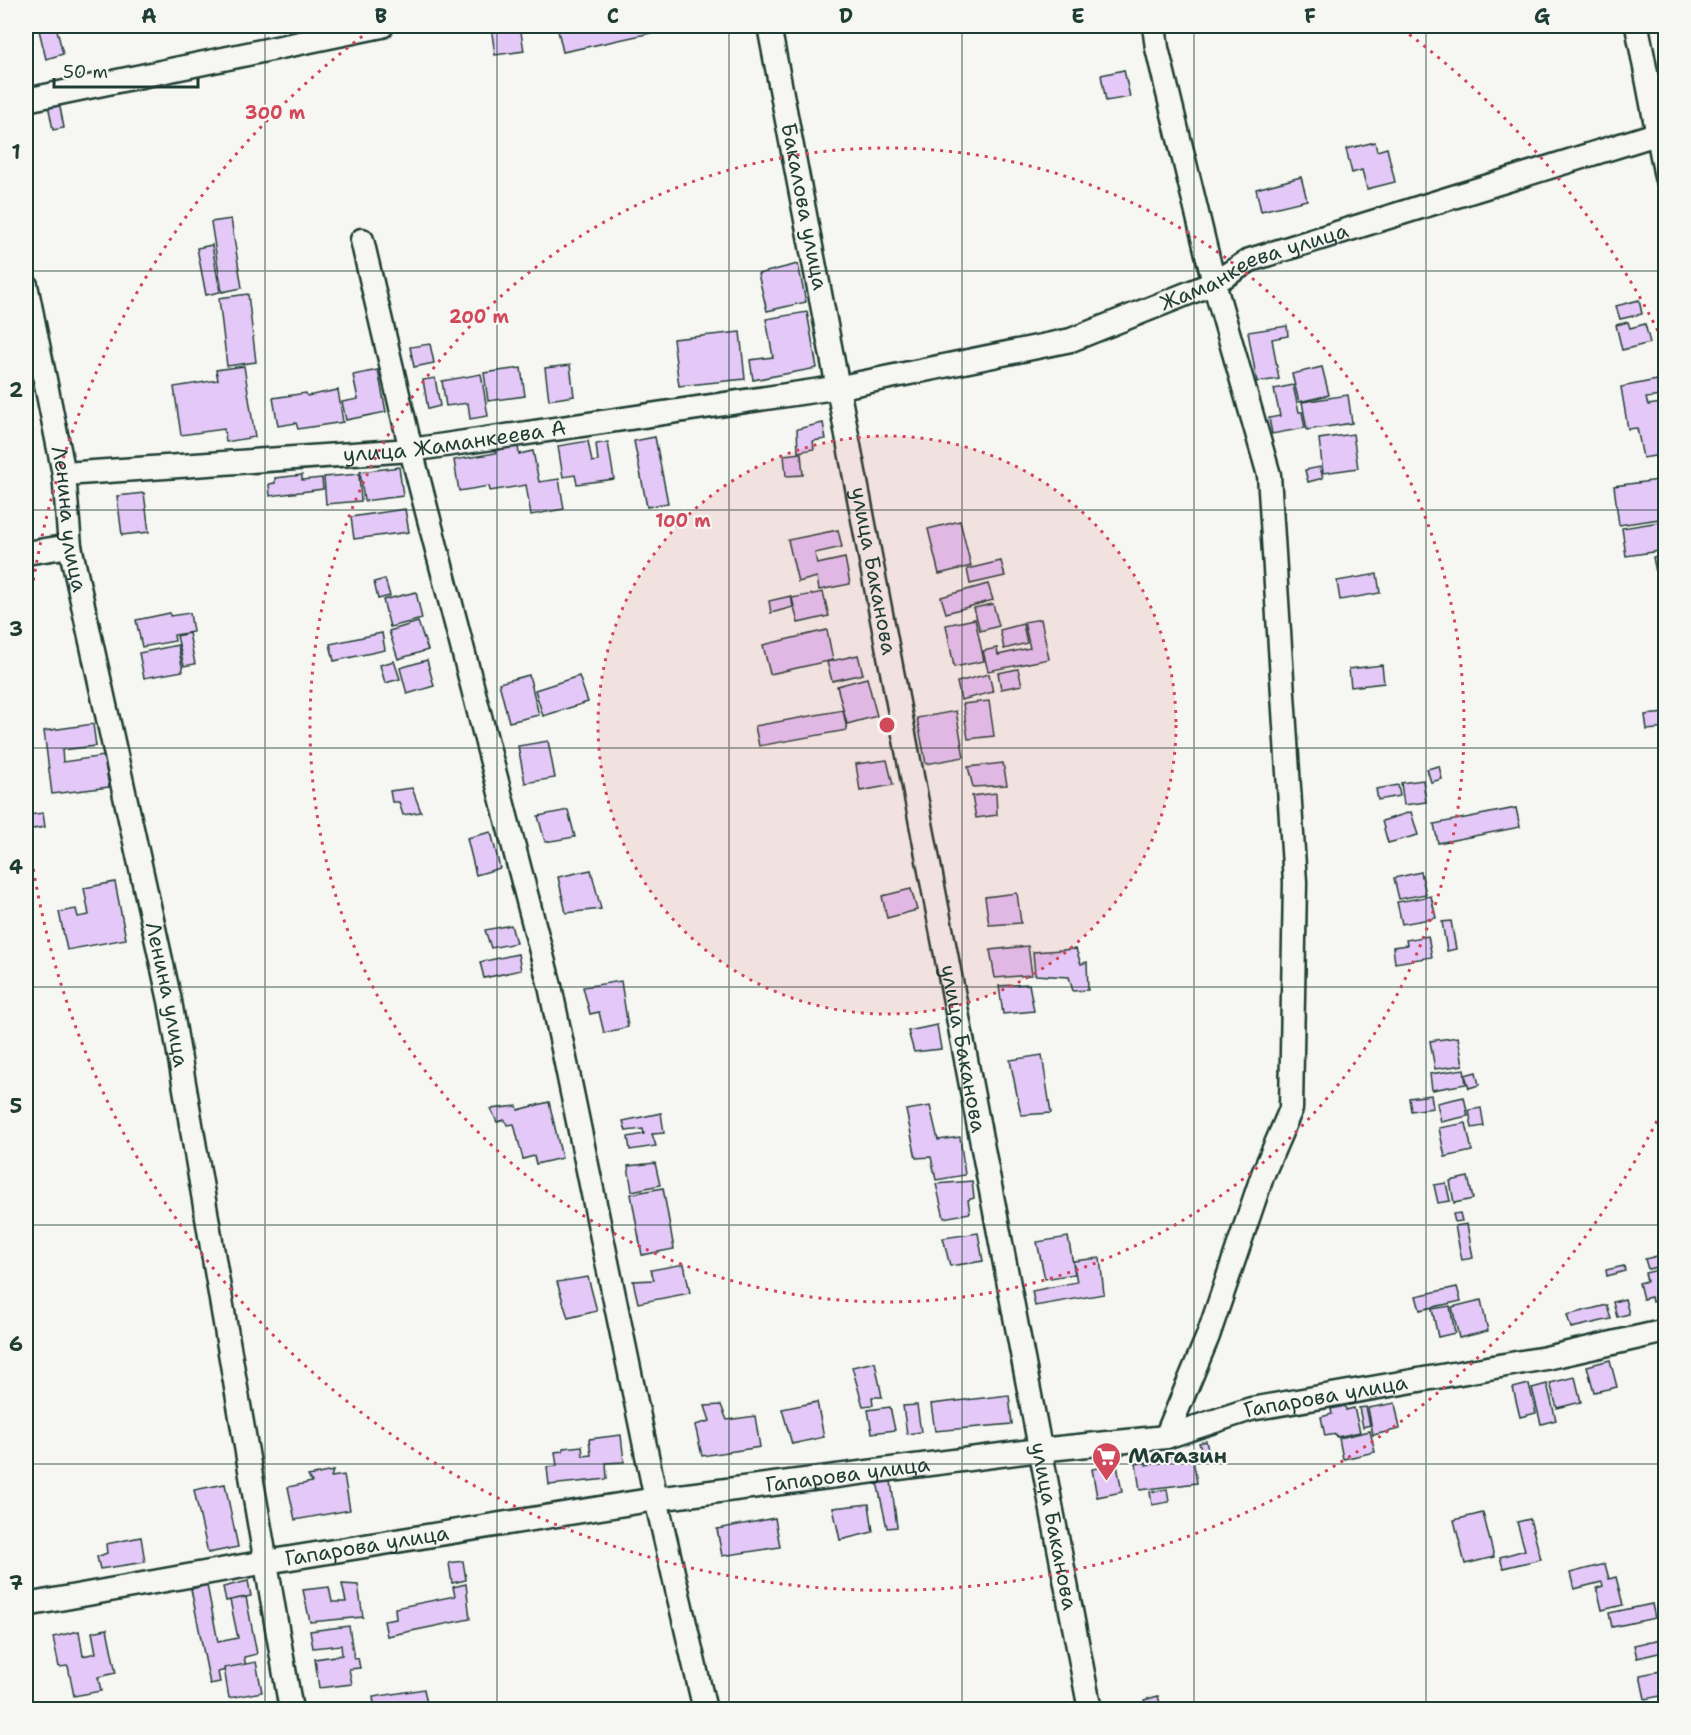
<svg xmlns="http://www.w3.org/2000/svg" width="1691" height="1735" font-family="'Shantell Sans',sans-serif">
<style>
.building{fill:#e4c8f7;stroke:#1f3d34;stroke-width:1.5}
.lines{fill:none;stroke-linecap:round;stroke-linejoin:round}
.street-casing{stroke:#1f3d34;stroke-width:27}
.street{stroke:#f6f6f2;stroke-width:22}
.grid{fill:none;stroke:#1f3d34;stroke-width:1.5;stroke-opacity:0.55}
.ring{fill:none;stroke:#d1495b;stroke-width:3;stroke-dasharray:3 6}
.labels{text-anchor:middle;stroke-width:4.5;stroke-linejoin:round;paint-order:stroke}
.street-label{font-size:21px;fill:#1f3d34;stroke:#f6f6f2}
.poi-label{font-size:21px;font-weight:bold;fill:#1f3d34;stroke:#f6f6f2;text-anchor:start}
.centre{fill:#d1495b;stroke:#f6f6f2;stroke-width:3}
.ring-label{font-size:18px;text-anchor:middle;font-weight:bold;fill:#d1495b;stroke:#f6f6f2;stroke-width:4.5;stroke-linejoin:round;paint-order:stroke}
.neatline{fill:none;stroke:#1f3d34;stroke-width:2}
.grid-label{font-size:20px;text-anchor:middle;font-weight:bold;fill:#1f3d34}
</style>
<rect width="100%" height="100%" fill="#f6f6f2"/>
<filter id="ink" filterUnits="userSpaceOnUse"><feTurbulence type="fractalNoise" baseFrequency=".0167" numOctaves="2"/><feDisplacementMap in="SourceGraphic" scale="12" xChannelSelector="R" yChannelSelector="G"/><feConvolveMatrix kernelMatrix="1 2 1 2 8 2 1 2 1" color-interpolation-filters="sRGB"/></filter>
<g filter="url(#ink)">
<g class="building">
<path d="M38 26H56L63 54 46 59Z"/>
<path d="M491 26H520L524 51 495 55Z"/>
<path d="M557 26H664L665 30 563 52Z"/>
<path d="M1124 70 1130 97 1106 101 1101 75Z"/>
<path d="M1666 72V98L1660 99 1656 73Z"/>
<path d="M59 102 64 128 53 130 48 104Z"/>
<path d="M1375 142 1377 151 1387 148 1395 182 1367 189 1362 170 1352 173 1346 149Z"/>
<path d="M1301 177 1307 200 1261 211 1256 189Z"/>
<path d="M231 219 242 288 222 292 211 222Z"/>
<path d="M212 245 220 292 206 295 197 248Z"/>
<path d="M798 264 806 302 767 311 758 274Z"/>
<path d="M248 294 256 362 227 366 219 298Z"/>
<path d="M1639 300 1642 314 1620 319 1616 306Z"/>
<path d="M807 312 817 368 753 380 750 360 773 357 766 319Z"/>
<path d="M1628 322 1630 328 1645 324 1650 343 1622 350 1616 325Z"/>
<path d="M1287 326 1288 336 1272 339 1279 379 1257 382 1248 332Z"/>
<path d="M740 332 745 379 679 386 673 339Z"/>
<path d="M430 344 434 363 414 367 410 347Z"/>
<path d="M570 365 574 396 549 400 545 368Z"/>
<path d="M244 366 255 437 226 442 224 429 181 435 174 387 218 380 216 370Z"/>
<path d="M1322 367 1329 395 1299 402 1292 374Z"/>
<path d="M521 368 525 396 488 401 484 373Z"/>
<path d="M378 370 386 412 346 420 342 402 358 399 353 375Z"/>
<path d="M481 374 488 416 470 419 468 403 446 406 442 381Z"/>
<path d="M435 378 440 406 428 409 423 380Z"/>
<path d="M1657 380 1660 396 1646 398 1648 405 1661 403 1664 417H1666V454L1643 458 1637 428 1628 429 1621 387Z"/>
<path d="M1293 385 1299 412H1302L1305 428 1272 434 1269 418 1280 416 1274 389Z"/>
<path d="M338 390 343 422 298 429 296 423 278 426 273 398 306 393 307 396Z"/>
<path d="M1348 395 1352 423 1307 430 1302 402Z"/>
<path d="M823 423 826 439 813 441 814 449 798 452 797 429Z"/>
<path d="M1353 434 1358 468 1323 473 1319 439Z"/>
<path d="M655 437 668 503 647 507 634 441Z"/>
<path d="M588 441 592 462 598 461 596 444 608 442 614 479 577 484 575 475 563 477 558 446Z"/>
<path d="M518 446 519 454 533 451 539 482 559 479 564 509 531 515 526 485 490 491 489 486 459 491 454 460 496 453 495 450Z"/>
<path d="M801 453 803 475 786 476 784 455Z"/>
<path d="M399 467 403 496 364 501 360 472Z"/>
<path d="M1320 467 1323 478 1308 482 1305 470Z"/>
<path d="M359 474 361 501 326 504 324 477Z"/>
<path d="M302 475V480L322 478 323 489 270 496 269 484 275 483V478Z"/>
<path d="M1666 479V518L1619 525 1614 486Z"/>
<path d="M144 493 149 532 122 535 117 496Z"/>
<path d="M405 509 409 532 354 539 351 517Z"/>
<path d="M960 521 971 566 939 574 928 529Z"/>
<path d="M1666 521V550L1626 556 1622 528Z"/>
<path d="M838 530 842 547 815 553 817 564 845 558 850 584 819 590 817 577 798 582 788 540Z"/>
<path d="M1666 555V570L1656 572 1653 557Z"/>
<path d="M1001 561 1005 576 970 584 967 569Z"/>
<path d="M1377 574 1380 593 1340 600 1337 581Z"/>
<path d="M385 579 390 596 378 599 374 582Z"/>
<path d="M988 584 993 600 946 613 941 597Z"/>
<path d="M416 592 422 619 390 627 383 600Z"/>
<path d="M823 592 829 616 798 623 792 598Z"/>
<path d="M791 596 793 607 771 613 769 601Z"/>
<path d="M993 604 999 626 980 631 974 608Z"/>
<path d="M170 613V616L190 613 193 632 174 635 175 641 142 647 136 620Z"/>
<path d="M975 619 984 661 954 667 946 625Z"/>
<path d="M1041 619 1049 659 988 671 983 651 997 648 998 655 1030 648 1024 622Z"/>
<path d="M418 622 428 650 398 659 389 631Z"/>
<path d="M1023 624 1027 643 1004 649 1000 630Z"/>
<path d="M827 630 833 660 770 674 763 645Z"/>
<path d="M189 633 195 664 184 666 177 636Z"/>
<path d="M382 633 385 650 334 661 330 644Z"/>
<path d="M178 645 183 671 144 678 139 653Z"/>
<path d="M858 655 863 674 832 681 827 662Z"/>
<path d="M427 660 434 686 407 694 400 668Z"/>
<path d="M394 661 400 679 385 683 380 665Z"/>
<path d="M1382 665 1384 683 1351 687 1349 669Z"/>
<path d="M1018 669 1022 685 1001 689 998 673Z"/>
<path d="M989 674 993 692 961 700 957 682Z"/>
<path d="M529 675 539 715 509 722 499 683Z"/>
<path d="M579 676 588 702 543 716 535 690Z"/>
<path d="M867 678 877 716 847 724 837 686Z"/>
<path d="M989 701 994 736 968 739 963 704Z"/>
<path d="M843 710 847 730 759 746 755 726Z"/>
<path d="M956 711 964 757 926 764 917 718Z"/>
<path d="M1666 713V728L1647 730 1645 715Z"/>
<path d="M93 724 96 746 62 750 63 762 104 756 109 787 52 794 44 731Z"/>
<path d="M548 741 555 778 525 783 518 746Z"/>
<path d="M887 760 893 785 860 791 856 764Z"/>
<path d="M1003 763 1007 785 973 787 968 767Z"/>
<path d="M1439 766 1442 779 1431 782 1427 769Z"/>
<path d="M1423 780 1426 802 1404 805 1401 783Z"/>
<path d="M1398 785 1400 796 1378 800 1376 789Z"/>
<path d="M412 788 421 812 403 815 399 802H392L390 791Z"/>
<path d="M996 793 997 815 976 818 972 796Z"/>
<path d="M26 801H28L29 815 43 813 45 827 26 830Z"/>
<path d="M1516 808 1520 827 1438 843 1434 824Z"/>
<path d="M568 810 575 837 545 842 538 816Z"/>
<path d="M1411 812 1418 835 1388 843 1382 821Z"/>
<path d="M491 832 500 868 476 875 467 838Z"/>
<path d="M591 870 601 909 566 913 558 877Z"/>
<path d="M1421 872 1426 894 1399 899 1394 878Z"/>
<path d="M115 882 126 939 67 950 59 912 76 909 78 917 89 915 84 888Z"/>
<path d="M911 889 917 910 887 918 882 896Z"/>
<path d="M1017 893 1021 923 989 925 985 897Z"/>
<path d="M1431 896 1436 918 1402 924 1397 902Z"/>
<path d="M1451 921 1456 949 1447 951 1442 922Z"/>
<path d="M511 925 516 943 491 948 485 930Z"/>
<path d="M1428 936 1432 957 1395 963 1393 947 1407 945 1406 940Z"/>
<path d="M1028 946 1032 975 995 978 990 950Z"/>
<path d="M1076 949 1081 964 1087 962 1088 990 1073 991 1069 977 1035 975 1033 952Z"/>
<path d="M518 954 521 970 484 978 480 962Z"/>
<path d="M621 981 628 1027 604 1033 599 1012 590 1014 583 987Z"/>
<path d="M1029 984 1034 1011 1003 1014 999 986Z"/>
<path d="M937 1025 941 1049 914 1052 908 1031Z"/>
<path d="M1458 1037 1463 1065 1435 1069 1430 1041Z"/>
<path d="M1042 1055 1051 1113 1021 1115 1010 1060Z"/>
<path d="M1464 1069 1466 1084 1432 1090 1430 1074Z"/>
<path d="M1476 1072 1479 1085 1469 1088 1465 1075Z"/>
<path d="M1431 1095 1433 1108 1411 1111 1409 1098Z"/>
<path d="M1464 1097 1468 1116 1441 1122 1437 1103Z"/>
<path d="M549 1102 562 1158 536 1164 534 1156 523 1159 514 1124 507 1125 505 1120 497 1122 491 1109 517 1106 518 1110Z"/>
<path d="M930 1106 938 1140 960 1137 965 1175 936 1180 931 1157 916 1158 906 1110Z"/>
<path d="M1481 1108 1484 1126 1472 1128 1469 1110Z"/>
<path d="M661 1113 664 1133 652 1134 656 1146 630 1150 628 1137 644 1134 643 1129 626 1131 623 1121Z"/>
<path d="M1466 1123 1472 1151 1445 1157 1439 1128Z"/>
<path d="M655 1163 660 1185 632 1191 628 1166Z"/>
<path d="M1468 1177 1473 1199 1454 1203 1450 1181Z"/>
<path d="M972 1181 974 1198 968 1200 970 1213 944 1218 936 1184Z"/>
<path d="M1446 1183 1450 1201 1438 1203 1434 1185Z"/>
<path d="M663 1188 674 1249 642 1255 631 1194Z"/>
<path d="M1460 1213 1462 1221 1455 1222 1453 1214Z"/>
<path d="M1467 1224 1473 1258 1462 1260 1455 1226Z"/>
<path d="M978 1233 983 1261 950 1266 943 1238Z"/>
<path d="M1068 1237 1075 1274 1045 1279 1037 1242Z"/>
<path d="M1665 1254 1666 1265 1648 1269 1645 1259Z"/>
<path d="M1100 1258 1104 1294 1035 1306 1032 1291 1077 1282 1073 1261Z"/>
<path d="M684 1264 690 1293 638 1303 633 1281 654 1280 651 1270Z"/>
<path d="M1624 1266 1625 1271 1607 1276 1606 1270Z"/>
<path d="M1666 1268V1299L1652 1302 1651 1297 1643 1299 1639 1283 1647 1281 1645 1273Z"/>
<path d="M588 1277 597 1311 568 1318 557 1282Z"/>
<path d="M1457 1287 1461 1301 1420 1310 1416 1296Z"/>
<path d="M1625 1299 1629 1314 1617 1317 1613 1302Z"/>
<path d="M1481 1300 1488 1331 1459 1338 1452 1307Z"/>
<path d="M1607 1305 1611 1319 1571 1328 1567 1315Z"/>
<path d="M1450 1306 1455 1333 1438 1337 1432 1309Z"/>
<path d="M1610 1360 1617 1387 1594 1392 1587 1366Z"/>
<path d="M875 1362 882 1397H872L873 1405 863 1406 852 1367Z"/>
<path d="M1575 1377 1581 1402 1557 1408 1550 1383Z"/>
<path d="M1529 1384 1536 1413 1520 1417 1513 1388Z"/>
<path d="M1547 1384 1556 1420 1541 1424 1532 1388Z"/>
<path d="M1009 1395 1012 1424 935 1431 931 1404Z"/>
<path d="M817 1402 824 1437 792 1444 782 1409Z"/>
<path d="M1395 1403 1400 1429 1373 1435 1368 1408Z"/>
<path d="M721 1405 727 1420 755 1416 760 1447 702 1456 695 1425 710 1421 705 1406Z"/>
<path d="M917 1405 921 1432 907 1434 903 1406Z"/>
<path d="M1345 1406 1346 1410 1354 1408 1360 1432 1337 1437 1336 1434 1325 1436 1321 1417 1332 1414 1331 1409Z"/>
<path d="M890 1407 895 1430 872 1433 868 1410Z"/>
<path d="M1366 1407 1370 1425 1363 1427 1359 1408Z"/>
<path d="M1370 1431 1375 1452 1343 1459 1339 1438Z"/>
<path d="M621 1435 624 1462 606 1463 607 1479 549 1485 547 1467 557 1466 555 1452 563 1451V1448L582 1446 583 1456 591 1455 589 1439Z"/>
<path d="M1206 1441 1209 1454 1203 1455 1199 1443Z"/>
<path d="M1192 1453 1197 1483 1140 1490 1136 1464 1146 1462V1465L1166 1462 1165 1457Z"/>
<path d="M1117 1465 1122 1492 1097 1497 1092 1469Z"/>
<path d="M333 1471 331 1477 344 1475 350 1510 295 1520 288 1487 312 1482 308 1476Z"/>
<path d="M891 1481 897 1527 887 1528 877 1482Z"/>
<path d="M225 1484 238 1547 208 1553 194 1490Z"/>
<path d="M1167 1489 1169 1502 1152 1505 1150 1492Z"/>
<path d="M869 1504 873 1532 840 1540 833 1508Z"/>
<path d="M1483 1513 1494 1557 1465 1564 1454 1520Z"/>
<path d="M775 1518 780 1547 722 1556 717 1529Z"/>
<path d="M1530 1519 1541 1559 1503 1568 1500 1557 1525 1550 1517 1522Z"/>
<path d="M141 1537 145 1562 100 1569 97 1557 107 1553 106 1544Z"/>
<path d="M463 1561 466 1580 452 1583 449 1563Z"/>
<path d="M1605 1564 1609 1579 1616 1577 1623 1605 1602 1610 1597 1588 1603 1586 1602 1582 1574 1589 1570 1573Z"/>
<path d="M248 1581 251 1596 226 1601 223 1587Z"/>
<path d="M342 1584 358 1585 363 1617 310 1622 303 1590 329 1587 332 1602H346Z"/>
<path d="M466 1584 470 1619 387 1636 384 1621 396 1619 395 1608 455 1596 453 1587Z"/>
<path d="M207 1585 218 1642 238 1638 230 1600 246 1597 257 1654 244 1657 247 1672 227 1675 226 1670 218 1672 220 1682 210 1684 191 1589Z"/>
<path d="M1652 1604 1655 1618 1612 1627 1609 1613Z"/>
<path d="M349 1626 354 1659 358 1658 360 1668 349 1669 352 1684 319 1688 315 1659 342 1655 341 1645 313 1648 310 1631Z"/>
<path d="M107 1629 116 1673 98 1677 101 1691 74 1696 68 1666 59 1667 53 1637 79 1631 83 1656 96 1653 92 1632Z"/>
<path d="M1661 1639 1663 1652 1637 1658 1634 1645Z"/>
<path d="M256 1662 262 1692 229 1698 224 1668Z"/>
<path d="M1666 1670V1695L1645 1699 1640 1675Z"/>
<path d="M424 1689 427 1704 391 1710H375L373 1697Z"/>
<path d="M1158 1696 1162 1710H1146L1144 1700Z"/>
</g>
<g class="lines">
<defs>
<g id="street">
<path id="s1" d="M769 26C880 586 979 1149 1090 1710"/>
<path d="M1154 26 1157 48 1214 283 1269 475 1295 882 1291 1109 1263 1174 1208 1336 1166 1437"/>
<path d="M1637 26 1666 177"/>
<path d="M26 100 382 26"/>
<path d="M362 240 411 450 550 986 656 1499 705 1710"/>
<path id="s2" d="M26 285 64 474 70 546 170 1001 291 1710"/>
<path id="s3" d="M64 474 411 450 841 387 1071 340 1214 283 1250 260 1666 131"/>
<path d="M26 553 70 546"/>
<path id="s4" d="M26 1605 266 1562 656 1499 1039 1450 1166 1437 1251 1409 1546 1358 1666 1331"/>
</g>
</defs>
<use href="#street" class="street-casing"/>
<use href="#street" class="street"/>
</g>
</g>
<path class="grid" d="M265 26V1710M497 26V1710M729 26V1710M962 26V1710M1194 26V1710M1426 26V1710M26 271H1666M26 510H1666M26 748H1666M26 987H1666M26 1225H1666M26 1464H1666"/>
<circle cx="887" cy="725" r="289" fill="#d1495b" fill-opacity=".12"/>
<g class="ring">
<circle cx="887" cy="725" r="289"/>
<circle cx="887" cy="725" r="577"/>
<path d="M1665 1105A866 866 0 0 1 26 816M26 634A866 866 0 0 1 372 29M1402 29A866 866 0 0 1 1665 345"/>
</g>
<defs>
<symbol id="supermarket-pin" viewBox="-11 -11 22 30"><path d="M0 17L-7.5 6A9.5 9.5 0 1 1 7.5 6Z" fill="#d1495b" stroke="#f6f6f2"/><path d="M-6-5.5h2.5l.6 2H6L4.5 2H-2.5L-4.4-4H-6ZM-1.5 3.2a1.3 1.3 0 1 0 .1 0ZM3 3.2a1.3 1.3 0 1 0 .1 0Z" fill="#fff"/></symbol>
</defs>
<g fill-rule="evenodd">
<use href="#supermarket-pin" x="1090" y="1440" width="33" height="45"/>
</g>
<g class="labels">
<g class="street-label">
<text dy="7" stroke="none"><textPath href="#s1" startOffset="184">Бакалова улица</textPath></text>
<text dy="7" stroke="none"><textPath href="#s3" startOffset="1215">Жаманкеева улица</textPath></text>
<text dy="7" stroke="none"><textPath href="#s3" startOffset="392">улица Жаманкеева А</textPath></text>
<text dy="7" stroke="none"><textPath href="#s2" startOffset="238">Ленина улица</textPath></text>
<text dy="7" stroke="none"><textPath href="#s1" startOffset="555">улица Баканова</textPath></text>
<text dy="7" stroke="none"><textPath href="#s2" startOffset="724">Ленина улица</textPath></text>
<text dy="7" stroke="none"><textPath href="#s1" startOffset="1041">улица Баканова</textPath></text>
<text dy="7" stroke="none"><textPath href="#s4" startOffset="1318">Гапарова улица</textPath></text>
<text dy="7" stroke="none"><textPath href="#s4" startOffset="832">Гапарова улица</textPath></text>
<text dy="7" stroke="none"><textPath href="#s1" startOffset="1527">улица Баканова</textPath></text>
<text dy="7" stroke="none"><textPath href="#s4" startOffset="346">Гапарова улица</textPath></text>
</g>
<g class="poi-label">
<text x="1128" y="1463">Магазин</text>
</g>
</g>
<circle cx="887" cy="725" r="9" class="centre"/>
<g class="ring-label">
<text x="275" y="119">300 m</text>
<text x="479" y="323">200 m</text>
<text x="683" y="527">100 m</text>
</g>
<rect width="1691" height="1735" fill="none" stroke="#f6f6f2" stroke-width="66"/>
<path d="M54 78v9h144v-9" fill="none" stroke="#1f3d34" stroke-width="3"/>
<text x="63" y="78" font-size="18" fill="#1f3d34" stroke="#f6f6f2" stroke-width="4.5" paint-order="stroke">50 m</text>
<rect x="33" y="33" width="1625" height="1669" class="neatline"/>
<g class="grid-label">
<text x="149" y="23">A</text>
<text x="381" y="23">B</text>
<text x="613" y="23">C</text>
<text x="846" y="23">D</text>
<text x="1078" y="23">E</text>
<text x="1310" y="23">F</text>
<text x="1542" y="23">G</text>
<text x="16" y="159">1</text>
<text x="16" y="397">2</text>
<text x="16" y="636">3</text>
<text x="16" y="874">4</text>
<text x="16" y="1113">5</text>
<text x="16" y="1351">6</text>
<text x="16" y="1590">7</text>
</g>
</svg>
